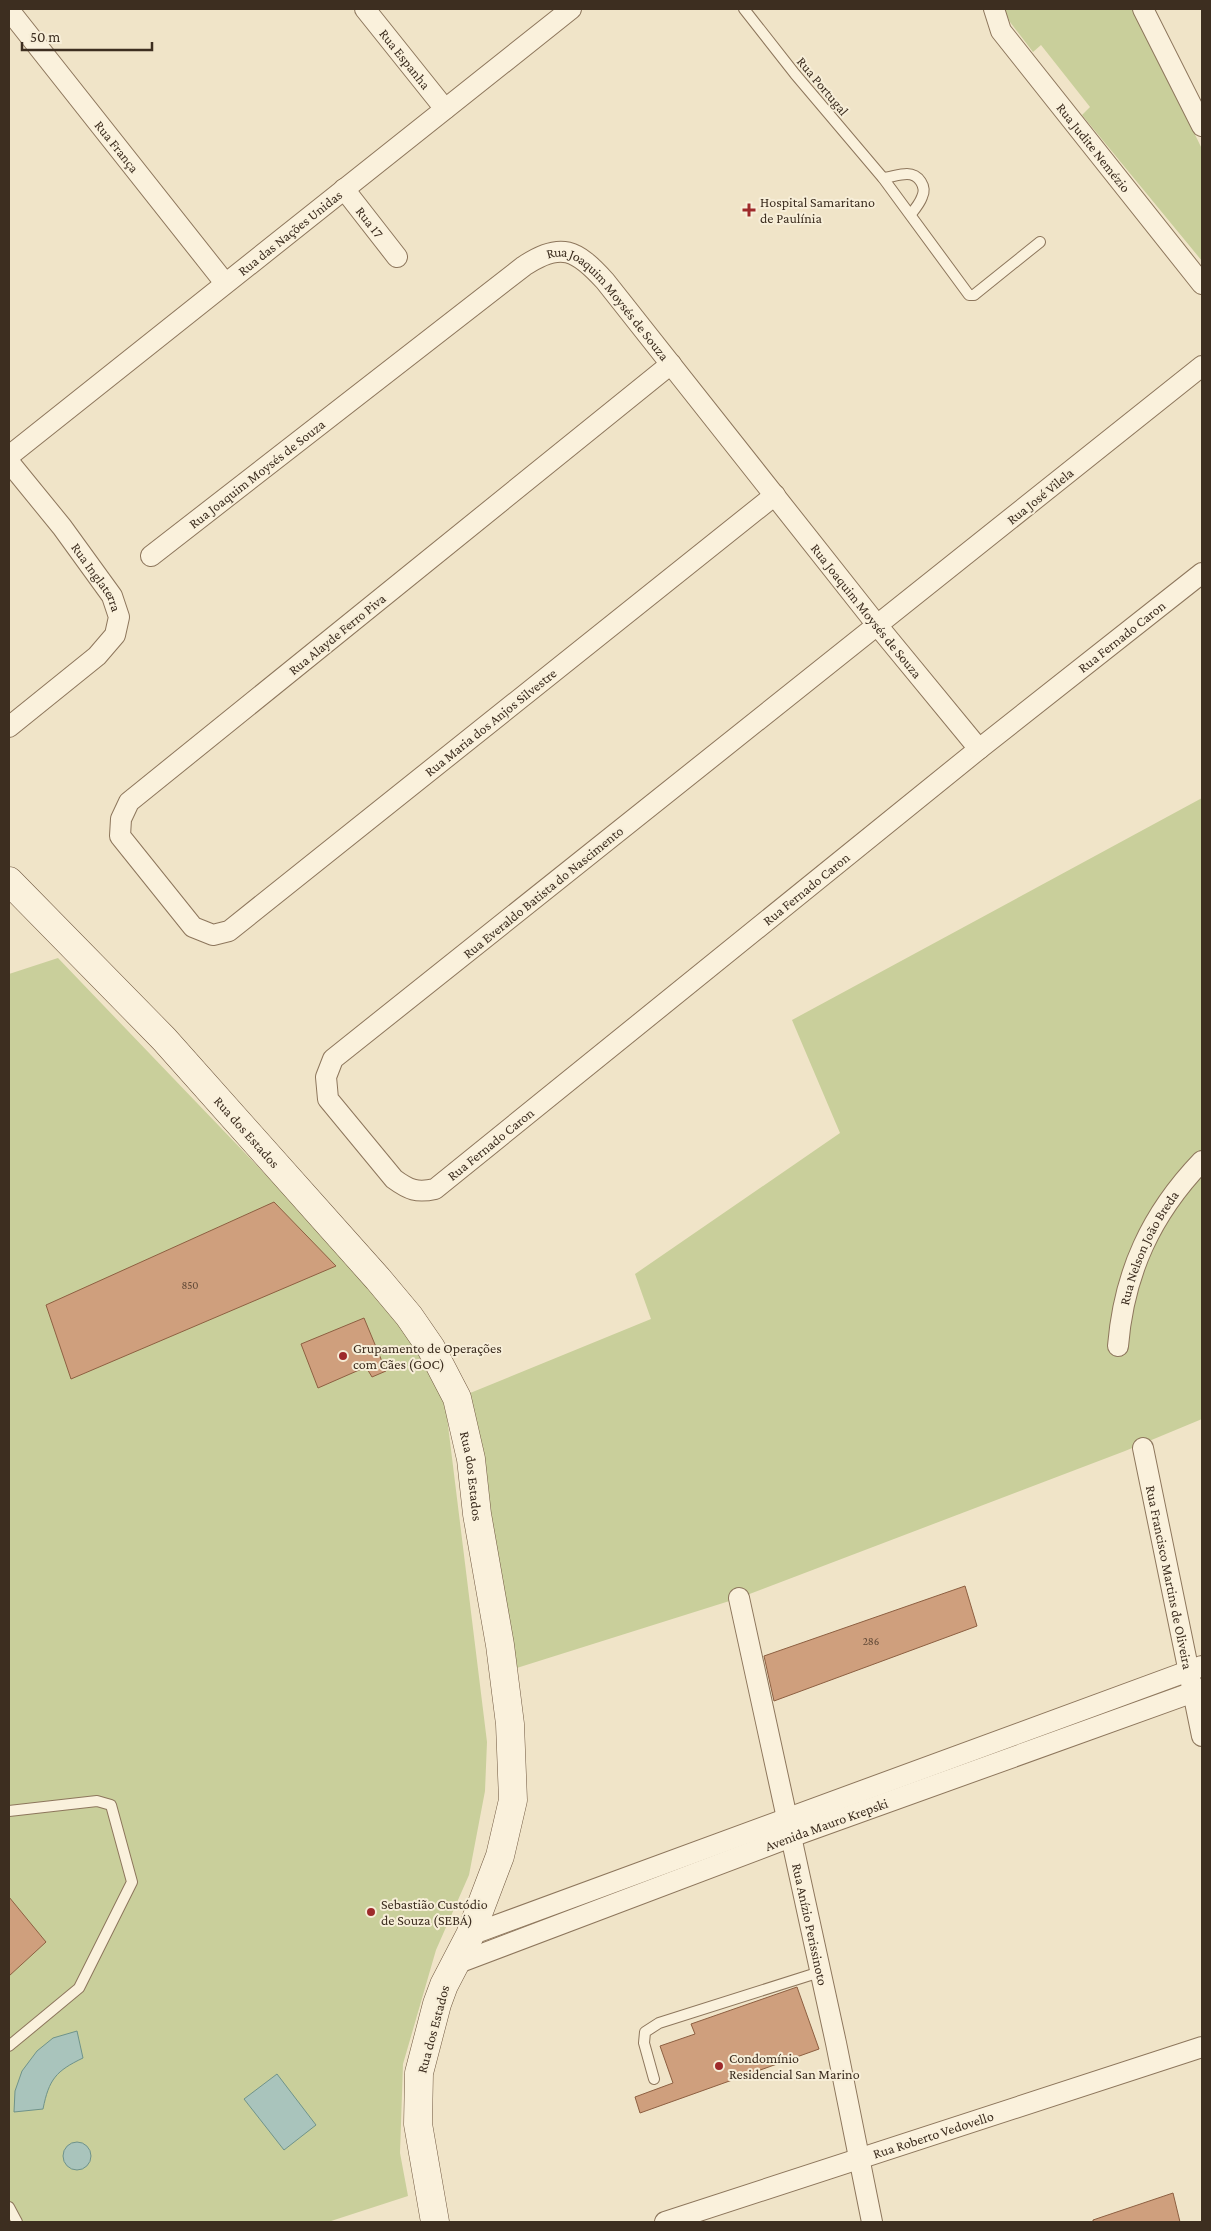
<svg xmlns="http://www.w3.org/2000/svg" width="1211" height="2231" font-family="'Crimson Pro',serif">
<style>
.green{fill:#c9cf9b}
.water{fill:#a9c4bc;stroke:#6f938a}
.building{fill:#cf9f7d;stroke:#8d5f41}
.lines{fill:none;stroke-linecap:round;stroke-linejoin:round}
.lane-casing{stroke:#8d765c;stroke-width:12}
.street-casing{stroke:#8d765c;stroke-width:22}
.secondary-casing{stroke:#6f573f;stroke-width:29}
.lane{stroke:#faf1dc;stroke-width:10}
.street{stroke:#faf1dc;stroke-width:20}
.secondary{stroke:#faf1dc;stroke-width:28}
.poi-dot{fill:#9e2a2b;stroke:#f7eed8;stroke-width:2}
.labels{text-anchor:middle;stroke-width:4;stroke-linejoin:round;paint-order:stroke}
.number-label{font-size:11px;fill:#624a37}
.street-label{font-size:14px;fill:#3d2e20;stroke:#f7eed8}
.poi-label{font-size:14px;fill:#3d2e20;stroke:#f7eed8;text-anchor:start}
</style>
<rect width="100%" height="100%" fill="#f0e4c8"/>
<g class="green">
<path d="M1004 9H1134L1202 149V261L1082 115 1090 107 1041 45 1033 52 1010 22Z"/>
<path d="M1202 798V1419L1125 1451 739 1598 504 1672 453 1400 651 1319 635 1274 840 1133 792 1020Z"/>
<path d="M58 958 380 1294 437 1383 446 1409 487 1742 485 1791 469 1875 436 1950 403 2064 400 2153 408 2196 328 2222H9V974Z"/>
</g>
<g class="water">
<path d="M77 2031 83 2058C56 2071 49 2079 43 2109L14 2112 15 2091 22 2071 37 2051 53 2038Z"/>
<path d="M277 2074 316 2125 284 2150 244 2099Z"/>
<circle cx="77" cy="2156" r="14"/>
</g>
<g class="building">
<path d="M274 1202 336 1266 71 1379 46 1305Z"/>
<path d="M364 1318 386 1371 372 1377 366 1367 318 1388 301 1344Z"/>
<path d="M965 1586 977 1626 774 1701 764 1656Z"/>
<path d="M9 1897 46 1942 9 1976Z"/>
<path d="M797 1987 819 2049 640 2113 635 2097 673 2083 660 2046 695 2034 691 2024Z"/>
<path d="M1173 2193 1180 2222H1093V2220Z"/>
</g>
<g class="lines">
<defs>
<g id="lane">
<path d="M744 9 795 74 883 178 969 295H974L1040 242"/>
<path d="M883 178C891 177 900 174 907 174 919 174 927 187 922 197 920 203 915 209 911 214"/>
<path d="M9 1811 97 1801 111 1805 132 1882 79 1988 9 2046"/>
<path d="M654 2079 644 2043 645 2032 659 2023 820 1972"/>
<path d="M9 2207 17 2222"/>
</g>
<g id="street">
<path id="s1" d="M365 9 445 109"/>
<path id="s2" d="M994 9 1001 31 1202 284"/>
<path d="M1143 9 1202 126"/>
<path id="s3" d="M9 10 225 283"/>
<path id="s4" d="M344 189 397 257"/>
<path id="s5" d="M671 364 129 802 121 819 120 836 193 927 213 935 229 931 775 495"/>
<path id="s6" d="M1202 366 333 1059 326 1077 328 1099 394 1179C409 1190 417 1193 435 1189L979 749 1202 573"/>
<path id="s7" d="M9 456 571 9"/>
<path id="s8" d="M9 462 62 527 112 596 119 617 115 635 97 656 9 727"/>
<path id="s9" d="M151 556 524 266C561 241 577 250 605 281L877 625 979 749"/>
<path id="s10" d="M1118 1346C1124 1273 1151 1214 1202 1161"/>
<path id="s11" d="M1143 1448 1202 1736"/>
<path id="s12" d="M739 1598 836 2043 872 2222"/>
<path d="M470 1935 1202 1666"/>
<path id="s13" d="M453 1965 791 1837 1202 1689"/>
<path id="s14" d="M665 2222 1202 2047"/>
</g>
<g id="secondary">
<path id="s15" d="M9 881 164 1039 378 1279 409 1316 431 1348 457 1398 471 1459 477 1514 500 1645 510 1724 513 1800 500 1856 470 1935 444 1985 437 2004 419 2073 418 2124 435 2222"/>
</g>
</defs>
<use href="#lane" class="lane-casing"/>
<use href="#street" class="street-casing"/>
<use href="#secondary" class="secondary-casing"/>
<use href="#lane" class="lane"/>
<use href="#street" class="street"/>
<use href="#secondary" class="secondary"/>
</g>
<g class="poi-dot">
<path d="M746.5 202.5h5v5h5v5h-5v5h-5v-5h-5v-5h5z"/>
<circle cx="343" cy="1356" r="5"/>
<circle cx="371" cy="1912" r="5"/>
<circle cx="719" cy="2066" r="5"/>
</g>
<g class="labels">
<g class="number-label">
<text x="190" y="1289">850</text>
<text x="871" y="1645">286</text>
</g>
<g class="street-label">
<text dy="5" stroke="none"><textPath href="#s1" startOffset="64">Rua Espanha</textPath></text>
<text transform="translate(823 86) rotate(50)" y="5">Rua Portugal</text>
<text dy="5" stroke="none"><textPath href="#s3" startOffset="174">Rua França</textPath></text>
<text dy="5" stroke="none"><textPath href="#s2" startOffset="172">Rua Judite Nemézio</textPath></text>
<text dy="5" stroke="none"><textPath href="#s4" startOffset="42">Rua 17</textPath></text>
<text dy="5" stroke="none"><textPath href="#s7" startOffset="359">Rua das Nações Unidas</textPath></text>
<text dy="5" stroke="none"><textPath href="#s9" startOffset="582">Rua Joaquim Moysés de Souza</textPath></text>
<text dy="5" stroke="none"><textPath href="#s9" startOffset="134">Rua Joaquim Moysés de Souza</textPath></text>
<text transform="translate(1040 496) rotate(-39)" y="5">Rua José Vilela</text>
<text dy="5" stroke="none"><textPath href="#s8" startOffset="145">Rua Inglaterra</textPath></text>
<text dy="5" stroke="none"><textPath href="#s9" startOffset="988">Rua Joaquim Moysés de Souza</textPath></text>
<text transform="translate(337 634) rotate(-39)" y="5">Rua Alayde Ferro Piva</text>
<text dy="5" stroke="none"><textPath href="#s6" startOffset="2182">Rua Fernado Caron</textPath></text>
<text dy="5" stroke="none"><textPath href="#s5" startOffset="1222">Rua Maria dos Anjos Silvestre</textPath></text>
<text dy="5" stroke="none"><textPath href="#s6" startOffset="1778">Rua Fernado Caron</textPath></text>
<text transform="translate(543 892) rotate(-39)" y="5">Rua Everaldo Batista do Nascimento</text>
<text dy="5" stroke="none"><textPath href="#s15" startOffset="346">Rua dos Estados</textPath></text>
<text dy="5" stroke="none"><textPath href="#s6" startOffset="1372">Rua Fernado Caron</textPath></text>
<text dy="5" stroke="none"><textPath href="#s10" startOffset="104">Rua Nelson João Breda</textPath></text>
<text dy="5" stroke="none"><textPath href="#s15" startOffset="766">Rua dos Estados</textPath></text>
<text dy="5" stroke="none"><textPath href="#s11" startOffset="132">Rua Francisco Martins de Oliveira</textPath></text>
<text dy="5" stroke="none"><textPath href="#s13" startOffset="399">Avenida Mauro Krepski</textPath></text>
<text dy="5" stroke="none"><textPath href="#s12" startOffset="334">Rua Anízio Perissinoto</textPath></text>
<text transform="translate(433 2029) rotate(-75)" y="5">Rua dos Estados</text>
<text dy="5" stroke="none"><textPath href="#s14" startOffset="282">Rua Roberto Vedovello</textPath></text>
</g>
<g class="poi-label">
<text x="760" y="207">Hospital Samaritano<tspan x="760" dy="16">de Paulínia</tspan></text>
<text x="353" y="1353">Grupamento de Operações<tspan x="353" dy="16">com Cães (GOC)</tspan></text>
<text x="381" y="1909">Sebastião Custódio<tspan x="381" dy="16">de Souza (SEBÁ)</tspan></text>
<text x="729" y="2063">Condomínio<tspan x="729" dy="16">Residencial San Marino</tspan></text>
</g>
</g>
<rect width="1211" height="2231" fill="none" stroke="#3d2e20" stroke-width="20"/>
<path d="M22 42v8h130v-8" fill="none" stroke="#3d2e20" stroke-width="2.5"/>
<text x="30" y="42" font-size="15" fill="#3d2e20" stroke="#f7eed8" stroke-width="4" paint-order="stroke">50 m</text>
</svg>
